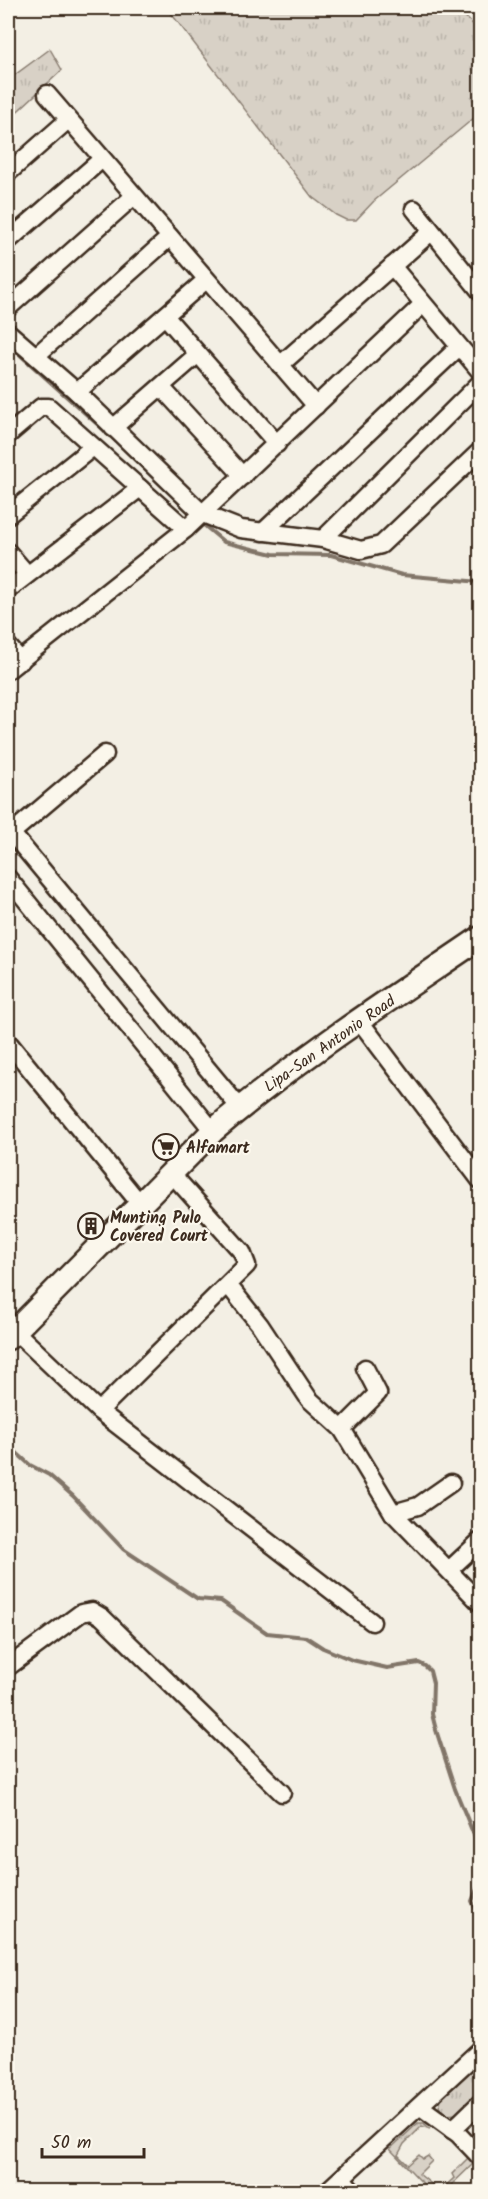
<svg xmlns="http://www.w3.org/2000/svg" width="488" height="2199" font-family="Kalam,sans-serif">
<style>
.grass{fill:url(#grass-tufts);stroke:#8a7e72;stroke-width:1.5}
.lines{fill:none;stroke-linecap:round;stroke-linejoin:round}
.stream{stroke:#817468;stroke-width:4}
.street-casing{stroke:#3b2a1e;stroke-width:21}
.secondary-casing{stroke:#3b2a1e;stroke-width:27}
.street{stroke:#fbf7ec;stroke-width:16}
.secondary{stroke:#fbf7ec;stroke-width:22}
.labels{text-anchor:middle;stroke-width:4.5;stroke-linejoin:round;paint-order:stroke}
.street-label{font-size:16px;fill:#3b2a1e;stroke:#fbf7ec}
.poi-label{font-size:16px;font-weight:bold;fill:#3b2a1e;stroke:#fbf7ec;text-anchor:start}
</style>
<defs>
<pattern id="grass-tufts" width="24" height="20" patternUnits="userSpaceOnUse" patternTransform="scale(1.5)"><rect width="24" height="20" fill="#d8d1c6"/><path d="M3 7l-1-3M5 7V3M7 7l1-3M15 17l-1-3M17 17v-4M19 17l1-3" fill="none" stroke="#bab4aa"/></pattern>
</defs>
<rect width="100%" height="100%" fill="#f3efe4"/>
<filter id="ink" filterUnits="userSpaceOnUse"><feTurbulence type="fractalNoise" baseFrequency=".0167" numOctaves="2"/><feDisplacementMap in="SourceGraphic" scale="12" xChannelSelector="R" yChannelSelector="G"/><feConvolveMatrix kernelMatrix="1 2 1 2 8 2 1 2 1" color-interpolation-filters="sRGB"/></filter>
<g filter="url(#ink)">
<g class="grass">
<path d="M167 8H456L480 31V113L374 201 356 220H346L336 215 312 197Z"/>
<path d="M50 49 62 70 8 120V80Z"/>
<path d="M480 2062V2091L457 2114 446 2115 439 2107 441 2099Z"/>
<path d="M418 2123H424L430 2129 422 2126 404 2144 398 2155 408 2165 419 2155 423 2159 428 2156 432 2161 419 2174 440 2191H430L390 2149Z"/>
<path d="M468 2158 473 2164 445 2191H440L454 2178 452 2174Z"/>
</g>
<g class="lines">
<g class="stream">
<path d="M8 344 116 441"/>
<path d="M199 521 224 542 273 554 331 555 402 575 480 582"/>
<path d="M8 1445 30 1465 49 1475 73 1496 123 1549 198 1599 221 1601 267 1633 306 1637 323 1648 352 1660 387 1668 419 1663 425 1666 430 1671 433 1683 432 1714 436 1730 455 1789 478 1845 480 1863"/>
<path d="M480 1882 472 1901 480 1919"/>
</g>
<defs>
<g id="street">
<path d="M47 94 316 406"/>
<path d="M8 173 68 120"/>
<path d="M414 209 480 291"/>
<path d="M8 241 102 159"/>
<path d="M392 266 480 371"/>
<path d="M8 308 134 196"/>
<path d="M165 316 277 444"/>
<path d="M8 332 77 392 203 514 241 529 323 539 361 550 381 545 480 451"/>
<path d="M37 355 170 237"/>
<path d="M280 365 431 232"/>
<path d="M161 387 243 476"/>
<path d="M77 392 206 280"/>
<path d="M113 428 198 354"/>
<path d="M8 435 41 407H49L186 529"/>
<path d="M8 515 93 447"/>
<path d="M263 532 459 347"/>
<path d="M323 539 480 383"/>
<path d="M8 552 27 574"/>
<path d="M8 590 140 488"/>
<path d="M8 646 21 661"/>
<path d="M8 670 186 529 423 304"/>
<path d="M105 754 14 831V836L240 1108"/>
<path d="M8 878 213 1131"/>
<path d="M359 1020 480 1180"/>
<path d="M8 1042 141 1205"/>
<path d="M229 1286 260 1325 309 1399 342 1429 393 1513 480 1603"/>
<path d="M15 1331 99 1411 372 1622"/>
<path d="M99 1411 247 1265 242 1252 171 1173"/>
<path d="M342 1429 378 1393 365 1368"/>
<path d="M393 1513 418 1506 451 1483"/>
<path d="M449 1570 480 1541"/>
<path d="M8 1667 81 1613 92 1611 102 1617 282 1793"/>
<path d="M421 2107 458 2134 480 2157"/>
<path d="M452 2130 480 2103"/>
<path d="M342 2179 354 2192"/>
<path d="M326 2192 480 2050"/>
</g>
<path id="secondary" d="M8 1338 213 1131C297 1059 389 1000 480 938"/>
</defs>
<use href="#street" class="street-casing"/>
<use href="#secondary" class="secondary-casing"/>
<use href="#street" class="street"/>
<use href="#secondary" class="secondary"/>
</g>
</g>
<defs>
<symbol id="supermarket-ring" viewBox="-11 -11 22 22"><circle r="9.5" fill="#fbf7ec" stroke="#3b2a1e" stroke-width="1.5"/><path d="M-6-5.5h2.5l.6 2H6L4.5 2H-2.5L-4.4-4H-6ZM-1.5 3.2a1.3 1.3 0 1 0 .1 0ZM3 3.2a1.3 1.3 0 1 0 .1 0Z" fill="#3b2a1e"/></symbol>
<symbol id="building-ring" viewBox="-11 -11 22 22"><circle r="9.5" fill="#fbf7ec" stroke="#3b2a1e" stroke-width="1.5"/><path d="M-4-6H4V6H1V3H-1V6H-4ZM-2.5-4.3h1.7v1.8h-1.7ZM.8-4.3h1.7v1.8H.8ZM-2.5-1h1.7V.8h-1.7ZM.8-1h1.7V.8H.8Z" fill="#3b2a1e"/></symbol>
</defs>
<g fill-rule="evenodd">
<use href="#supermarket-ring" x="151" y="1132" width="30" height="30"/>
<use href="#building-ring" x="76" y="1211" width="30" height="30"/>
</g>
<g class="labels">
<g class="street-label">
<text transform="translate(329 1043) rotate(-35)" y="6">Lipa-San Antonio Road</text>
</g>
<g class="poi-label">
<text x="186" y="1153">Alfamart</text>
<text x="110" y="1223">Munting Pulo<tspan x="110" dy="18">Covered Court</tspan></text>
</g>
</g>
<rect width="488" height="2199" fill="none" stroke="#fbf7ec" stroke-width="30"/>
<rect x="15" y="15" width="458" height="2169" fill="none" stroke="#3b2a1e" stroke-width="2" filter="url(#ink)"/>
<path d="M42 2148v9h102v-9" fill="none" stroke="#3b2a1e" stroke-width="3"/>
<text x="51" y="2148" font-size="18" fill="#3b2a1e" stroke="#fbf7ec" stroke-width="4.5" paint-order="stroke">50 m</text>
</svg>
